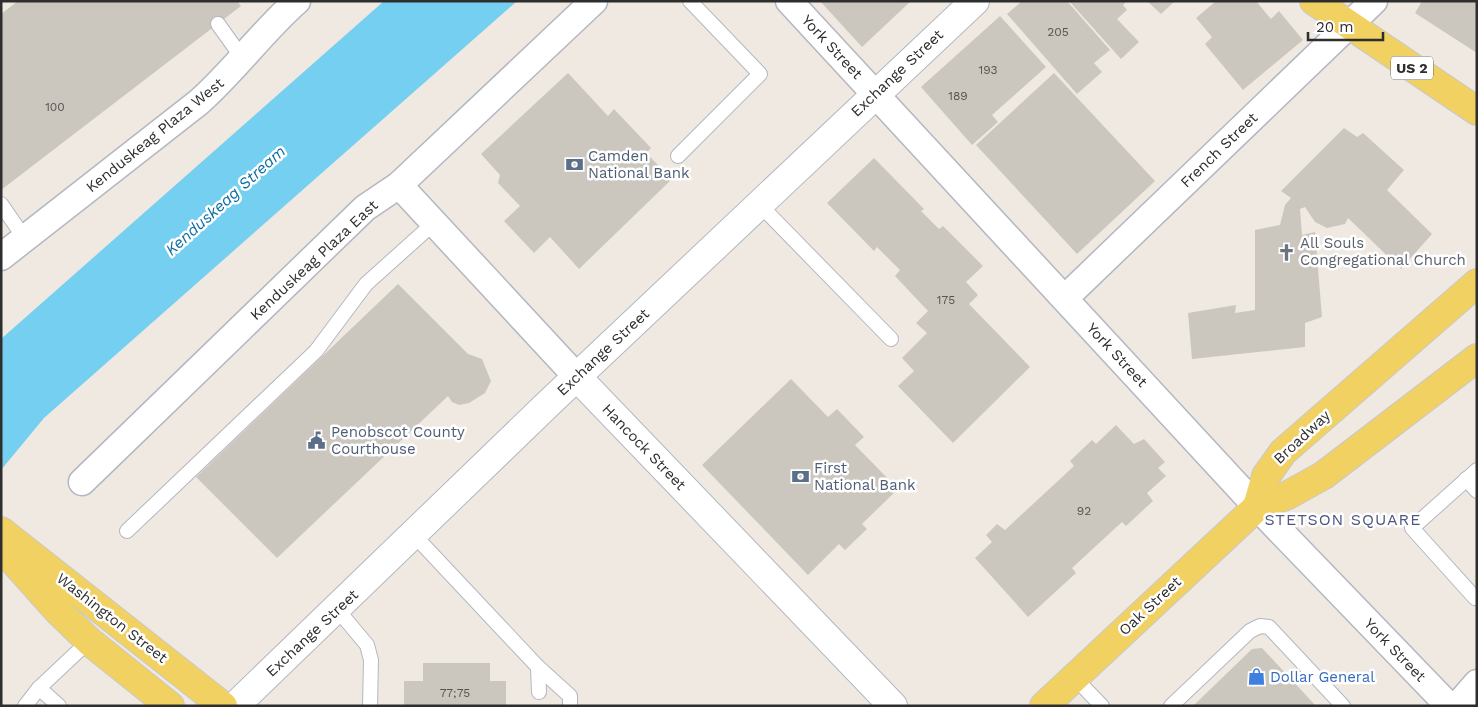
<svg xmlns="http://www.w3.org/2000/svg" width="1478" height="707" font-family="'Work Sans',sans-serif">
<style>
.water{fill:#75cff0}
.building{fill:#cbc7bf}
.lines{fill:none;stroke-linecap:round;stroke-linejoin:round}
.service-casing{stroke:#b4b7c1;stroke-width:16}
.minor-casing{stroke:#b4b7c1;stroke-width:29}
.tertiary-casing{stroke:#b4b7c1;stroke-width:30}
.primary-casing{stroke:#c9c9c9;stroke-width:30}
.service{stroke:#fff;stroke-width:14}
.minor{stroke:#fff;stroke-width:26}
.tertiary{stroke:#fff;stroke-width:28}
.primary{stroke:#f2d163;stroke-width:28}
.labels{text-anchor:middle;stroke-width:5;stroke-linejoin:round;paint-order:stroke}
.number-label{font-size:12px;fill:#555452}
.shield{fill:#fff;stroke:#6d6d6d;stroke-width:1}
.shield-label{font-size:14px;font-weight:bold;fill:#2e2e2e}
.street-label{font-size:15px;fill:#2e2e2e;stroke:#fff}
.service-label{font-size:15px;fill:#4e5e75;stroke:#fff;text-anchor:start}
.worship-label{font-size:15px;fill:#5b616d;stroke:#fff;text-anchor:start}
.shop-label{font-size:15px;fill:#366cbe;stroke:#fff;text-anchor:start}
.water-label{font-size:16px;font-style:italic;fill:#0d6fa3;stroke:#fff}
.neighbourhood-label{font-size:16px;letter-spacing:1px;fill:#4d5680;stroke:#fff}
</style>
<rect width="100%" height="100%" fill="#efe9e1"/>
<path class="water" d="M384 1H517L44 418 1 470V339Z"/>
<g class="building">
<path d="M18 1H237L241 6 1 190V14Z"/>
<path d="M820 1H911L862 47Z"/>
<path d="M1022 1H1067L1110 50 1094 63 1102 72 1077 94 1007 14Z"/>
<path d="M1069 1H1127L1123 5 1127 10 1117 19 1139 42 1121 59Z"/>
<path d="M1147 1H1175L1161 14Z"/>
<path d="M1216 1H1256L1271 19 1279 11 1303 40 1243 90 1205 44 1212 37 1196 18Z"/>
<path d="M1422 1H1477V53L1415 13Z"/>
<path d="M1000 16 1046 67 992 115 998 122 972 145 921 87Z"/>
<path d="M568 73 608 116 614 109 651 148 646 153 672 179 579 269 550 237 534 253 504 221 520 206 498 183 500 175 481 154Z"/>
<path d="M1054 73 1155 181 1077 254 976 145Z"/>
<path d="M1344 128 1357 137 1363 133 1404 170 1387 190 1432 234 1401 269 1348 218 1345 224 1327 228 1315 222 1305 207 1300 209 1302 235 1315 232 1322 317 1305 323V347L1192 359 1188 313 1236 305 1235 313 1255 310V230L1280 225 1285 205 1291 198 1281 191Z"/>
<path d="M874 158 924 209 921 211 939 229 943 226 983 266 966 282 978 295 969 304 1030 367 953 443 898 386 914 371 902 358 927 333 916 323 928 311 895 276 900 270 877 247 874 251 827 203Z"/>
<path d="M398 284 468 354 482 359 491 381 485 393 469 403 459 405 452 402 448 396 277 558 196 477Z"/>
<path d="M791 379 828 417 837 409 864 437 855 445 898 489 862 524 867 529 845 550 839 544 808 575 702 465Z"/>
<path d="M1116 425 1134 444 1144 439 1165 462 1158 468 1166 476 1147 493 1153 501 1126 526 1122 522 1072 568 1076 573 1028 617 975 558 992 542 986 535 997 524 1005 530 1074 466 1070 461 1092 440 1096 444Z"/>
<path d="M1262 648 1316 706H1193L1252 649Z"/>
<path d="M423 663H490V681H506V706H404V681H423Z"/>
</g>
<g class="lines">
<defs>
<g id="service">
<path d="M218 24 243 59"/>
<path d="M678 156 760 74 690 1"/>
<path d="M1 204 25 239"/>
<path d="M759 204 891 339"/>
<path d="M1477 470 1412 528 1475 598 1477 597"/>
<path d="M1466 479 1477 491"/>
<path d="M127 531 316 351 366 284 434 223"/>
<path d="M413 534 538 667 570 696V706"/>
<path d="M337 609 367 645 371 660 370 706"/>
<path d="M538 667 539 692"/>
<path d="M1074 677 1102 706"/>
<path d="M39 688 89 641"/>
<path d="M25 706 39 688 59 706"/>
<path d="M1171 706 1250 631 1260 626 1269 627 1343 706"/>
</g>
<g id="minor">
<path d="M789 1 1257 507 1449 706"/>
<path d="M399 185 577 377"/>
<path d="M1 257 199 102C234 71 262 32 297 1"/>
<path d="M1065 298 1374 1"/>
<path d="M82 482 365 208 399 185 594 1"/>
<path d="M1457 706 1477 683"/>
</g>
<g id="tertiary">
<path d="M577 377 893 706"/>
<path d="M235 706 550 402 975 1"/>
</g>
<g id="primary">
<path d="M1314 1 1477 111"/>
<path d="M1257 507 1266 476 1283 452 1477 283"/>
<path d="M1 531 223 706"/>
<path d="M1 547 58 611 89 641 170 706"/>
<path d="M1044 706 1257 507 1288 495 1324 475 1477 358"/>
</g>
</defs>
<use href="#service" class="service-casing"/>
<use href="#minor" class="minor-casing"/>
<use href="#tertiary" class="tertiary-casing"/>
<use href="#primary" class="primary-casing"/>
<use href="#service" class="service"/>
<use href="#minor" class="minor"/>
<use href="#tertiary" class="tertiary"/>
<use href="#primary" class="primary"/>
</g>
<defs>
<symbol id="bank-bare" viewBox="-9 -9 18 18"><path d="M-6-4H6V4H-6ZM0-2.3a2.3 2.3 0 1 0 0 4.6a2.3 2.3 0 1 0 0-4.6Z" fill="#5c6f8a" stroke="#fff" stroke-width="2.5" paint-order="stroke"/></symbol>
<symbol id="church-bare" viewBox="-9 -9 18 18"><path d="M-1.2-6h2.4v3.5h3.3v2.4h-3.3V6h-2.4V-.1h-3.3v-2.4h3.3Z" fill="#6b7280" stroke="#fff" stroke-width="2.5" paint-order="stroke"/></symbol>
<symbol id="civic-bare" viewBox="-9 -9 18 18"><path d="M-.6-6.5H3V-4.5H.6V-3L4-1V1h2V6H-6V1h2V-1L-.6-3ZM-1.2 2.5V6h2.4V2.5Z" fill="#5c6f8a" stroke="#fff" stroke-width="2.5" paint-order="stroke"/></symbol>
<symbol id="shop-bare" viewBox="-9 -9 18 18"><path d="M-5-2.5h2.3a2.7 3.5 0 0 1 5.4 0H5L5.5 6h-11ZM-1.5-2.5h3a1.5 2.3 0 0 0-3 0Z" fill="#3f7fe0" stroke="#fff" stroke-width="2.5" paint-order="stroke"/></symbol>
</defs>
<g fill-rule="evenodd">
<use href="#bank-bare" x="562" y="152" width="25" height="25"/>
<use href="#church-bare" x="1274" y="240" width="25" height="25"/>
<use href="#civic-bare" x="304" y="428" width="25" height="25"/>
<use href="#bank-bare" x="788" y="464" width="25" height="25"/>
<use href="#shop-bare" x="1244" y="664" width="25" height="25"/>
</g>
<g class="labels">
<g class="number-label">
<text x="1058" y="36">205</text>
<text x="988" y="74">193</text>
<text x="958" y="100">189</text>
<text x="55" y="111">100</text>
<text x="946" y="304">175</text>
<text x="1084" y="515">92</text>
<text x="455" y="697">77;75</text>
</g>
<rect class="shield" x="1391" y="56.5" width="42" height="23" rx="4"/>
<g class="shield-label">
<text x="1412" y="73">US 2</text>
</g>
<g class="street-label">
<text transform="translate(832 47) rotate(47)" y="5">York Street</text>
<text transform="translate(897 73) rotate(-43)" y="5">Exchange Street</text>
<text transform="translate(155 135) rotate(-39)" y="5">Kenduskeag Plaza West</text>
<text transform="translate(1219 150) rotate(-44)" y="5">French Street</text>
<text transform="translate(314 260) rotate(-43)" y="5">Kenduskeag Plaza East</text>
<text transform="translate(603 352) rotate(-43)" y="5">Exchange Street</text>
<text transform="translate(1117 355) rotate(47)" y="5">York Street</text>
<text transform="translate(1302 437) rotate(-43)" y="5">Broadway</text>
<text transform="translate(644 447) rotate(46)" y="5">Hancock Street</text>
<text transform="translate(1150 606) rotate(-43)" y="5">Oak Street</text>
<text transform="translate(112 618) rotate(38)" y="5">Washington Street</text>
<text transform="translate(312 633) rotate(-43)" y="5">Exchange Street</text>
<text transform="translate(1395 650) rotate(46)" y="5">York Street</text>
</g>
<g class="service-label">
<text x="588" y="161">Camden<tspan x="588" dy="17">National Bank</tspan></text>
<text x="331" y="437">Penobscot County<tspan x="331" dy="17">Courthouse</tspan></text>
<text x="814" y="473">First<tspan x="814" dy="17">National Bank</tspan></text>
</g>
<g class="worship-label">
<text x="1300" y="248">All Souls<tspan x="1300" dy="17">Congregational Church</tspan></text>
</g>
<g class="shop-label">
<text x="1270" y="682">Dollar General</text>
</g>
<g class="water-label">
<text transform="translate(225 200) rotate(-42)" y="6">Kenduskeag Stream</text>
</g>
<g class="neighbourhood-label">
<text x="1343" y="525">STETSON SQUARE</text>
</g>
</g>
<rect width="1478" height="707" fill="none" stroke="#2e2e2e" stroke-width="5"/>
<path d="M1308 32v8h75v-8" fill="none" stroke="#2e2e2e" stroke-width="2.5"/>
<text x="1316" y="32" font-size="15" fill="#2e2e2e" stroke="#ffffff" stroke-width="4" paint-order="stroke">20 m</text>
</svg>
